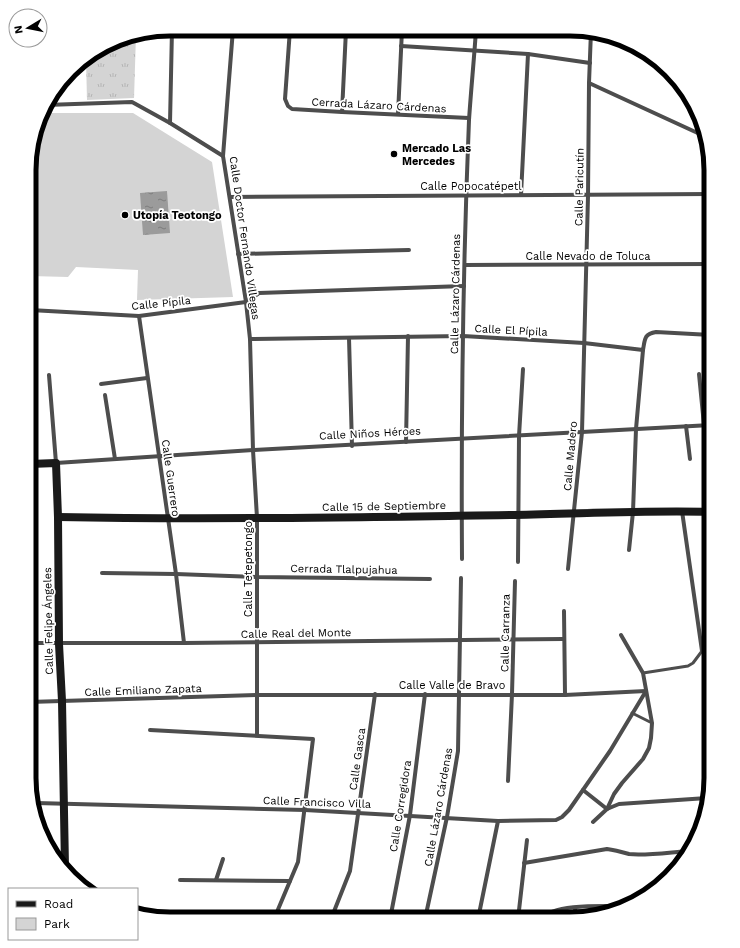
<svg xmlns="http://www.w3.org/2000/svg" width="740" height="948" font-family="'Work Sans',sans-serif">
<style>
.grass{fill:url(#grass-tufts)}
.park{fill:#d4d4d4}
.water{fill:url(#water-ripples)}
.lines{fill:none;stroke-linecap:round;stroke-linejoin:round}
.lane{stroke:#4d4d4d;stroke-width:3}
.street{stroke:#4d4d4d;stroke-width:4}
.secondary{stroke:#1a1a1a;stroke-width:8}
.poi-dot{fill:#000;stroke:#fff;stroke-width:1.5}
.labels{text-anchor:middle;stroke-width:3.5;stroke-linejoin:round;paint-order:stroke}
.street-label{font-size:11px;fill:#000;stroke:#fff}
.poi-label{font-size:11px;font-weight:bold;fill:#000;stroke:#fff;text-anchor:start}
.rim{fill:none;stroke:#000;stroke-width:5}
</style>
<defs>
<pattern id="grass-tufts" width="24" height="20" patternUnits="userSpaceOnUse"><rect width="24" height="20" fill="#d4d4d4"/><path d="M3 7l-1-3M5 7V3M7 7l1-3M15 17l-1-3M17 17v-4M19 17l1-3" fill="none" stroke="#b4b4b4"/></pattern>
<pattern id="water-ripples" width="26" height="14" patternUnits="userSpaceOnUse"><rect width="26" height="14" fill="#9b9b9b"/><path d="M2 4q2-2 4 0t4 0M15 11q2-2 4 0t4 0" fill="none" stroke="#7c7c7c"/></pattern>
</defs>
<rect width="100%" height="100%" fill="#fff"/>
<path class="grass" d="M136 35 134 98 87 100 86 59 124 37Z"/>
<path class="park" d="M43 113H133L212 162 233 297 137 300 138 270 76 267 68 277 30 276V151Z"/>
<path class="water" d="M167 191 170 233 143 235 140 193Z"/>
<g class="lines">
<g class="lane">
<path d="M643 673 688 666 693 663 702 651"/>
<path d="M632 713 652 723"/>
</g>
<g class="street">
<path d="M233 29 223 156 246 302 250 339 253 450 257 518V735"/>
<path d="M290 29 285 99 288 106 292 109 342 112 469 118"/>
<path d="M401 46 528 54 590 63"/>
<path d="M589 83 702 135"/>
<path d="M46 105 132 102 170 123 223 156"/>
<path d="M342 112 346 30"/>
<path d="M398 114 402 30"/>
<path d="M170 123 172 29"/>
<path d="M521 195 528 54"/>
<path d="M230 197 711 194"/>
<path d="M238 254 409 250"/>
<path d="M465 265 711 264"/>
<path d="M30 310 139 316 246 302 259 293 464 286"/>
<path d="M139 316 176 574 184 643"/>
<path d="M349 338 352 446"/>
<path d="M250 339 463 336 584 343 643 350C645 339 644 334 656 332L711 335"/>
<path d="M699 374 704 425"/>
<path d="M49 375 56 463 253 450 711 425"/>
<path d="M101 384 147 378"/>
<path d="M105 395 115 459"/>
<path d="M686 426 690 459"/>
<path d="M406 442 408 336"/>
<path d="M682 511 702 651"/>
<path d="M629 550 633 512 636 429 643 350"/>
<path d="M462 559C461 413 463 266 469 120 471 90 474 60 476 30"/>
<path d="M518 562 519 436 523 369"/>
<path d="M568 569 582 432 588 196 589 83 591 31"/>
<path d="M102 573 176 574 257 577 430 579"/>
<path d="M564 611 565 695"/>
<path d="M29 643H184L563 639"/>
<path d="M29 702 257 695H565L646 691"/>
<path d="M150 730 313 739 298 862 274 919"/>
<path d="M508 781 512 694 515 581"/>
<path d="M583 790 607 809"/>
<path d="M36 803 305 810 498 821 556 820 562 817 569 810 610 751 646 691"/>
<path d="M607 809 619 804 707 798"/>
<path d="M593 822 607 809 614 794 622 783 643 759 649 748 651 738 652 723 643 673 621 635"/>
<path d="M524 863 607 849C615 850 622 852 629 854 645 856 672 852 689 851"/>
<path d="M180 880 290 881"/>
<path d="M216 880 223 859"/>
<path d="M575 908 576 919"/>
<path d="M331 919 350 871 375 694"/>
<path d="M389 919 391 914 410 815 425 694"/>
<path d="M425 919 447 817 458 751 461 578"/>
<path d="M478 919 498 821"/>
<path d="M518 919 527 840"/>
<path d="M540 919C555 904 599 906 620 906"/>
</g>
<g class="secondary">
<path d="M30 464 56 463 58 517 59 644 62 701 65 867"/>
<path d="M58 517C210 520 362 517 514 515 580 514 645 510 711 512"/>
</g>
</g>
<g class="poi-dot">
<circle cx="394" cy="154" r="4"/>
<circle cx="125" cy="215" r="4"/>
</g>
<g class="labels">
<g class="street-label">
<text transform="translate(379 105) rotate(3)" y="4">Cerrada Lázaro Cárdenas</text>
<text x="471" y="190">Calle Popocatépetl</text>
<text transform="translate(579 187) rotate(-89)" y="4">Calle Paricutín</text>
<text transform="translate(245 238) rotate(82)" y="4">Calle Doctor Fernando Villegas</text>
<text x="588" y="260">Calle Nevado de Toluca</text>
<text transform="translate(455 294) rotate(-89)" y="4">Calle Lázaro Cárdenas</text>
<text transform="translate(161 303) rotate(-6)" y="4">Calle Pípila</text>
<text transform="translate(511 330) rotate(3)" y="4">Calle El Pípila</text>
<text transform="translate(370 433) rotate(-3)" y="4">Calle Niños Héroes</text>
<text transform="translate(570 456) rotate(-85)" y="4">Calle Madero</text>
<text transform="translate(171 478) rotate(82)" y="4">Calle Guerrero</text>
<text transform="translate(384 506) rotate(-1)" y="4">Calle 15 de Septiembre</text>
<text transform="translate(248 569) rotate(-90)" y="4">Calle Tetepetongo</text>
<text transform="translate(344 569) rotate(1)" y="4">Cerrada Tlalpujahua</text>
<text transform="translate(48 621) rotate(-91)" y="4">Calle Felipe Ángeles</text>
<text transform="translate(296 633) rotate(-1)" y="4">Calle Real del Monte</text>
<text transform="translate(505 633) rotate(-89)" y="4">Calle Carranza</text>
<text x="452" y="689">Calle Valle de Bravo</text>
<text transform="translate(143 690) rotate(-2)" y="4">Calle Emiliano Zapata</text>
<text transform="translate(357 759) rotate(-82)" y="4">Calle Gasca</text>
<text transform="translate(317 802) rotate(2)" y="4">Calle Francisco Villa</text>
<text transform="translate(400 806) rotate(-81)" y="4">Calle Corregidora</text>
<text transform="translate(438 807) rotate(-80)" y="4">Calle Lázaro Cárdenas</text>
</g>
<g class="poi-label">
<text x="402" y="152">Mercado Las<tspan x="402" dy="13">Mercedes</tspan></text>
<text x="133" y="219">Utopía Teotongo</text>
</g>
</g>
<path d="M0 0H740V948H0ZM170 36H570A134 134 0 0 1 704 170V778A134 134 0 0 1 570 912H170A134 134 0 0 1 36 778V170A134 134 0 0 1 170 36Z" fill="#fff" fill-rule="evenodd"/>
<path class="rim" d="M170 36H570A134 134 0 0 1 704 170V778A134 134 0 0 1 570 912H170A134 134 0 0 1 36 778V170A134 134 0 0 1 170 36Z"/>
<rect x="8" y="888" width="130" height="52" fill="#ffffff" stroke="#999999"/>
<rect x="16" y="901" width="20" height="6" fill="#1a1a1a" stroke="#999999"/>
<text x="44" y="908" font-size="12" fill="#000000">Road</text>
<rect x="16" y="918" width="20" height="12" fill="#d4d4d4" stroke="#999999"/>
<text x="44" y="928" font-size="12" fill="#000000">Park</text>
<g transform="translate(28 28) rotate(260)"><circle r="19" fill="#ffffff" stroke="#999999"/>
<path d="M0-3L7 15L0 10L-7 15Z" fill="#000000"/>
<text y="-6" font-size="11" font-weight="bold" text-anchor="middle" fill="#000000">N</text>
</g>
</svg>
